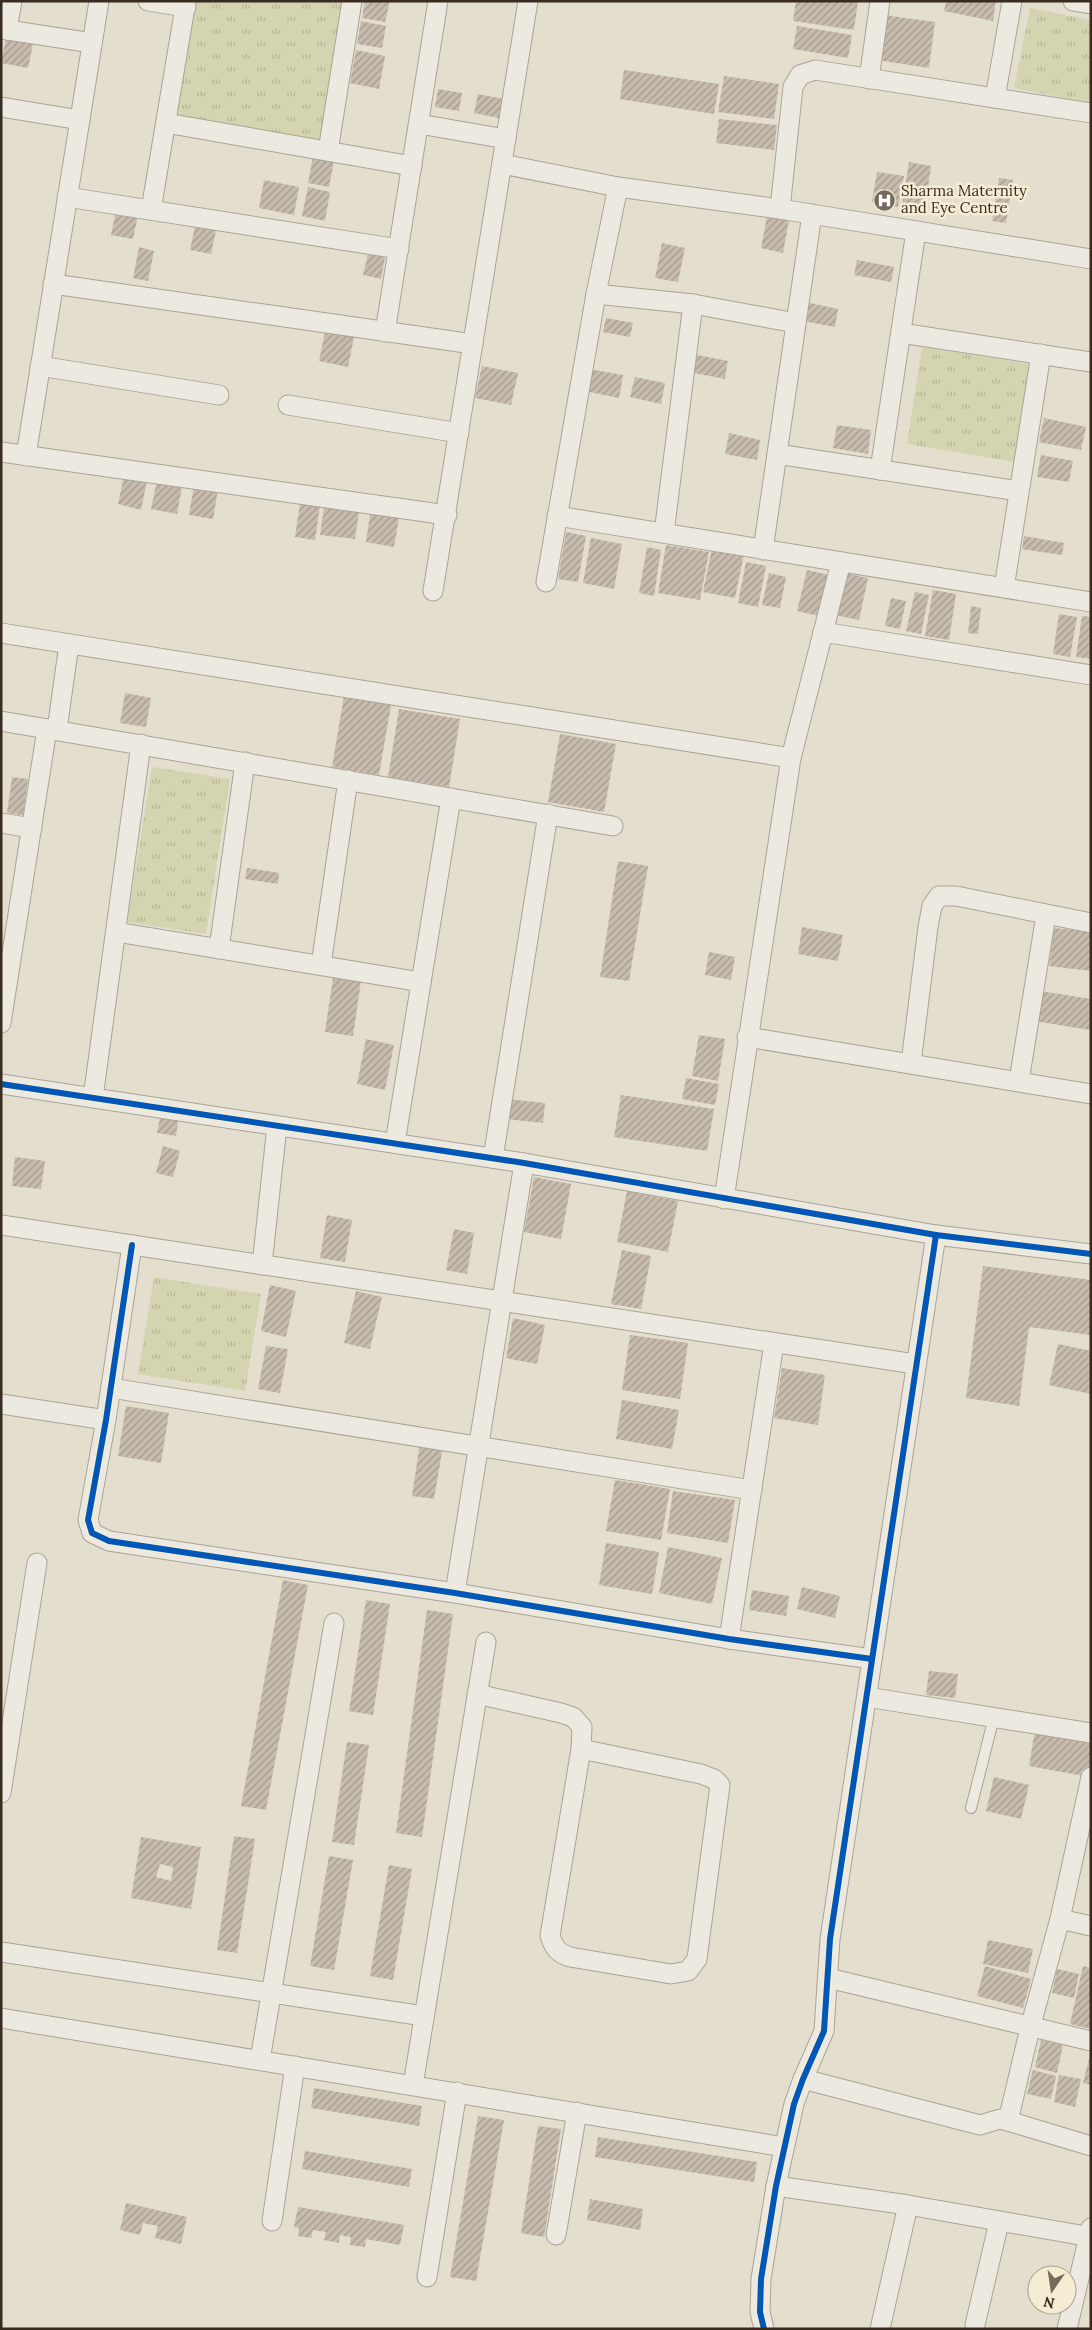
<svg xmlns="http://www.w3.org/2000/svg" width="1092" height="2330" font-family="Lora,serif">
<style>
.grass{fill:url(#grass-tufts)}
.building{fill:url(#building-hatch);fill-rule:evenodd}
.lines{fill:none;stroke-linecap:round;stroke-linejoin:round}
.service-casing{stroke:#aaa397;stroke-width:12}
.minor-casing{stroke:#aaa397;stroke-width:21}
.service{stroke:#ece9e0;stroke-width:10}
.minor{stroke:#ece9e0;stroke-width:19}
.cycleway-casing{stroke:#f5ecd4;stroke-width:9}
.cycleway{stroke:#0057b8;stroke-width:6}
.labels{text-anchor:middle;stroke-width:5;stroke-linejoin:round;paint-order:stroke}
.poi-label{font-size:15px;fill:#392b1f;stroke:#f5ecd4;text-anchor:start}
</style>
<defs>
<pattern id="grass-tufts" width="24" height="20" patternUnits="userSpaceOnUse" patternTransform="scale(1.25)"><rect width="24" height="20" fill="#d4d4b0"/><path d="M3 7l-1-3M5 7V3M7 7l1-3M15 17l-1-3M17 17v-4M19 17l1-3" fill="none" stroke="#b7b697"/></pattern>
<pattern id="building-hatch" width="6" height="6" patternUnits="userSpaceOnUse" patternTransform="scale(1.25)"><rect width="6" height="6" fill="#c8bcaf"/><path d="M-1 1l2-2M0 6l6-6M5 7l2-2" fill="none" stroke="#a3998e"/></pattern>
</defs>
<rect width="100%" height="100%" fill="#e4dece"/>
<g class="grass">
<path d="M196 1H344L320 140 176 115Z"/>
<path d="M1030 8 1091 20V103L1014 88Z"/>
<path d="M922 347 1030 364 1014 462 907 444Z"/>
<path d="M152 767 230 779 206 934 127 922Z"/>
<path d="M154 1277 261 1294 245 1391 138 1374Z"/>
</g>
<g class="building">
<path d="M365 1H390L385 22 362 18Z"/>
<path d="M796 1H858L854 30 793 21Z"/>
<path d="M946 1H996L993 21 944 11Z"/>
<path d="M883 15 935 22 929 68 877 60Z"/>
<path d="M361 21 386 26 382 48 357 44Z"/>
<path d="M797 26 852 35 848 58 793 49Z"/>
<path d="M7 34 34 39 28 68 1 63Z"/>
<path d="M356 50 385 56 379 89 350 83Z"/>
<path d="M624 70 719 84 714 114 620 99Z"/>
<path d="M724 76 779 84 774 119 718 112Z"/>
<path d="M438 89 462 93 459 111 435 107Z"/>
<path d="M478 94 503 99 499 118 474 113Z"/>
<path d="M719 119 777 125 774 150 716 143Z"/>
<path d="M313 157 334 161 329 187 308 183Z"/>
<path d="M909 162 931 166 925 208 902 205Z"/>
<path d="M877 172 904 176 898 207 872 202Z"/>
<path d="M999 178 1013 180 1006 223 992 221Z"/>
<path d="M264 180 299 187 294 215 259 208Z"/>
<path d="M308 187 330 192 325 221 302 216Z"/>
<path d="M116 211 138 215 133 239 111 235Z"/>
<path d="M767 216 789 220 783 253 761 248Z"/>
<path d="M196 221 217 226 211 254 190 250Z"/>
<path d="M662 243 685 248 678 282 655 278Z"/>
<path d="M139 247 154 251 148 281 133 278Z"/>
<path d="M369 249 386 252 381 279 363 275Z"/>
<path d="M857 260 894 267 891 282 854 275Z"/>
<path d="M801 301 838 309 835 327 798 320Z"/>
<path d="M606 318 633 323 630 337 603 332Z"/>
<path d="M325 332 354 337 348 367 319 361Z"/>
<path d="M697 355 728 361 725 379 694 373Z"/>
<path d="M482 366 518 373 511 405 475 398Z"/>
<path d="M589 369 623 375 619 398 585 391Z"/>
<path d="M635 377 665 383 661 404 630 397Z"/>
<path d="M1044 418 1086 427 1081 450 1039 442Z"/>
<path d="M837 425 871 430 868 454 833 448Z"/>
<path d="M729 433 760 440 757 460 725 454Z"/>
<path d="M1041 455 1073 461 1069 482 1037 477Z"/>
<path d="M125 471 148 476 141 510 118 504Z"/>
<path d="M158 476 183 481 177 514 151 509Z"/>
<path d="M195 480 219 483 213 519 189 515Z"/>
<path d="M301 497 321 499 315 540 295 537Z"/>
<path d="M325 500 360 505 355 539 320 535Z"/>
<path d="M371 508 400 512 394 547 366 542Z"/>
<path d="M566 532 586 536 578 582 558 579Z"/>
<path d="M1024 536 1064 543 1062 555 1022 549Z"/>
<path d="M591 538 622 544 614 589 583 583Z"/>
<path d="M666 545 709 552 700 600 658 593Z"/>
<path d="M647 547 661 550 654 596 639 593Z"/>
<path d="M712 548 744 554 735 598 703 592Z"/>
<path d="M746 562 766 566 758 607 738 603Z"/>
<path d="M807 570 829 575 819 616 797 611Z"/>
<path d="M769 573 786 577 780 608 762 605Z"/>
<path d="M844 573 868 578 859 620 835 615Z"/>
<path d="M933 590 956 594 949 640 925 636Z"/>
<path d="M915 592 929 595 921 634 906 631Z"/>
<path d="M891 598 906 601 900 629 885 626Z"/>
<path d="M971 606 981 608 978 634 968 633Z"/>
<path d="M1059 614 1077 617 1070 657 1053 654Z"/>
<path d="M1082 616 1091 617V659L1076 657Z"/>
<path d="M125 693 151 698 146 727 120 723Z"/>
<path d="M344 696 391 705 379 775 332 767Z"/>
<path d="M399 709 460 719 449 787 388 777Z"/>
<path d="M560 734 616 744 604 812 548 802Z"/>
<path d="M12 777 28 779 23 815 7 813Z"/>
<path d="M618 861 648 866 629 981 600 977Z"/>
<path d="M247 868 279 873 278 884 245 879Z"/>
<path d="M802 927 843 935 838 961 798 954Z"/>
<path d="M1054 928 1091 932V971L1049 966Z"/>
<path d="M709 952 735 957 731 980 705 975Z"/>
<path d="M333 978 361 981 353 1036 325 1032Z"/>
<path d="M1040 991 1091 999 1090 1030 1034 1021Z"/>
<path d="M699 1035 725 1039 718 1081 692 1076Z"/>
<path d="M366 1039 394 1045 385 1090 357 1084Z"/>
<path d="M686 1078 719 1084 715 1105 682 1099Z"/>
<path d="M621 1095 714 1109 707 1151 614 1137Z"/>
<path d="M508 1099 545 1103 543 1123 506 1119Z"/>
<path d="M160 1118 178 1121 176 1136 157 1133Z"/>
<path d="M163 1146 180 1151 173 1177 156 1173Z"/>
<path d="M15 1157 45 1161 41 1189 12 1186Z"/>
<path d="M534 1177 571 1184 561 1239 524 1232Z"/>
<path d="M627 1191 678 1201 668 1252 617 1242Z"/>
<path d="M327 1215 352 1220 345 1262 320 1258Z"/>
<path d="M454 1229 474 1233 467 1274 446 1270Z"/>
<path d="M622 1250 651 1256 641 1309 611 1304Z"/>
<path d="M983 1266 1091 1280V1335L1029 1327 1019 1406 966 1398Z"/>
<path d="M270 1285 296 1291 286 1337 261 1331Z"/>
<path d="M356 1291 382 1297 370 1349 344 1343Z"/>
<path d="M513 1318 545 1325 537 1364 506 1358Z"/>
<path d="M630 1335 688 1343 680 1399 622 1390Z"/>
<path d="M1058 1344 1091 1351V1394L1049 1385Z"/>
<path d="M266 1346 288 1349 280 1393 258 1389Z"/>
<path d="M782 1368 825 1375 818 1425 774 1418Z"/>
<path d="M622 1400 679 1410 672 1449 616 1439Z"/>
<path d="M126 1406 169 1413 161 1463 118 1456Z"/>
<path d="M420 1443 443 1446 434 1499 412 1496Z"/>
<path d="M615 1480 670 1489 661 1540 606 1531Z"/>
<path d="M673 1491 735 1500 728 1543 667 1533Z"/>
<path d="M606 1543 659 1552 652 1594 599 1585Z"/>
<path d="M668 1547 722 1558 712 1604 659 1593Z"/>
<path d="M283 1580 308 1585 266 1810 241 1806Z"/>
<path d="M802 1587 840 1596 835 1618 797 1609Z"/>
<path d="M752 1590 789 1596 786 1616 749 1610Z"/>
<path d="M366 1600 390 1604 373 1715 349 1711Z"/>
<path d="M427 1610 453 1614 422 1837 396 1833Z"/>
<path d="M929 1671 958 1674 955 1698 926 1695Z"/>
<path d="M1035 1730 1091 1739 1089 1777 1029 1766Z"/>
<path d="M347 1742 369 1745 354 1845 332 1842Z"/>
<path d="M994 1777 1029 1785 1021 1819 986 1811Z"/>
<path d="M234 1836 255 1839 237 1953 217 1950Z"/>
<path d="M141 1837 201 1847 191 1909 131 1898ZM160 1864 173 1867 171 1881 156 1877Z"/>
<path d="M329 1856 353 1860 334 1970 310 1966Z"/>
<path d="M389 1865 412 1869 393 1980 370 1976Z"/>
<path d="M988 1940 1033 1949 1028 1973 983 1964Z"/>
<path d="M985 1966 1031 1979 1023 2008 977 1996Z"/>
<path d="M1083 1966 1091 1968V2029L1070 2024Z"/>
<path d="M1057 1969 1079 1974 1074 1998 1052 1993Z"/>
<path d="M1041 2040 1063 2045 1057 2073 1035 2067Z"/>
<path d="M1091 2051V2085L1083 2083Z"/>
<path d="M1033 2070 1056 2076 1051 2099 1027 2094Z"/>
<path d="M1059 2075 1081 2079 1075 2107 1054 2102Z"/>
<path d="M314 2088 422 2106 419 2126 311 2108Z"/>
<path d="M478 2116 504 2120 476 2281 450 2277Z"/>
<path d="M538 2126 561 2129 544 2237 521 2233Z"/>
<path d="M598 2137 757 2162 754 2182 595 2157Z"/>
<path d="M305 2151 412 2169 409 2187 302 2169Z"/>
<path d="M590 2199 643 2209 640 2230 587 2220Z"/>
<path d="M126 2203 187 2217 181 2244 155 2238 158 2226 143 2223 140 2235 120 2230Z"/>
<path d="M298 2207 404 2225 400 2245 366 2239 365 2247 350 2245 351 2237 340 2235 339 2243 324 2240 326 2232 313 2230 311 2238 298 2236 299 2228 294 2227Z"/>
</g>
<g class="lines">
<defs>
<path id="service" d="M971 1808 994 1717"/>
<g id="minor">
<path d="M148 1 186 7"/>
<path d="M1073 1 1091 4"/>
<path d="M1 29 92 43"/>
<path d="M7 30 12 1"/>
<path d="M869 79 880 1"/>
<path d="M995 98 1012 1"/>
<path d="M1 107 80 120"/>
<path d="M166 123 412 166"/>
<path d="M419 124 506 139"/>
<path d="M328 151 352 1"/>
<path d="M502 164 618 187 780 209 1091 259"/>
<path d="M67 197 399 249"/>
<path d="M780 209 793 87 800 75 815 70 1091 113"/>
<path d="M151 210 186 1"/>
<path d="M53 284 473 344"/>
<path d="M596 294 693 304 796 323"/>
<path d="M385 332 438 1"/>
<path d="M901 333 1091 362"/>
<path d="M40 366 219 395"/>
<path d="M288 405 459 433"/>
<path d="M1 452 447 515"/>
<path d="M777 454 1019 491"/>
<path d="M26 456 99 1"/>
<path d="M880 470 916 231"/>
<path d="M557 516 1091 602"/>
<path d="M664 533 693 304"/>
<path d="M763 550 812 214"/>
<path d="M546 582 596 294 618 187"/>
<path d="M1004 588 1041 354"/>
<path d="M433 591 528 1"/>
<path d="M823 632 1091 675"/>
<path d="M1 633 791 758"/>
<path d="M1 721 613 826"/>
<path d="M57 730 69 644"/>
<path d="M1 823 32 828"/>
<path d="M116 932 421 982"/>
<path d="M219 949 245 762"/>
<path d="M321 965 348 780"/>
<path d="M1 1023 47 729"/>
<path d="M747 1037 1091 1094"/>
<path d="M911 1063 928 927 932 906 939 896H956L1091 923"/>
<path d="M1019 1081 1046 915"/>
<path d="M1 1084 524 1163 936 1235 1091 1254"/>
<path d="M93 1098 141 744"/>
<path d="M395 1143 451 798"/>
<path d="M493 1158 548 814"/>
<path d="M724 1199 791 758 841 562"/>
<path d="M1 1225 915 1364"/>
<path d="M132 1245 106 1420 88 1520 92 1533 109 1541 455 1593 729 1639 872 1659"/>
<path d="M262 1265 277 1126"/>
<path d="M111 1388 752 1490"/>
<path d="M1 1404 106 1420"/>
<path d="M455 1593 524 1163"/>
<path d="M729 1639 774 1343"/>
<path d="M477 1694 561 1713 573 1717 582 1727 581 1749 550 1936C554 1948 558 1953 570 1957L671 1974 688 1971 697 1959 720 1785 714 1779 701 1774 581 1749"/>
<path d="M867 1697 1091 1733"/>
<path d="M1 1793 37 1563"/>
<path d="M1060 1919 1091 1926"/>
<path d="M1 1952 424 2016"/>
<path d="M828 1978 1091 2041"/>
<path d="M1 2018 784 2147"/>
<path d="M260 2060 334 1623"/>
<path d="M803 2079 980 2125 1000 2119 1008 2121 1091 2146"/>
<path d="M413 2085 486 1642"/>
<path d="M1008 2121 1030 2028 1060 1919 1091 1777"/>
<path d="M776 2186 908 2205 1091 2237"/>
<path d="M272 2221 295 2066"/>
<path d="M556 2235 577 2112"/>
<path d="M427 2277 457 2092"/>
<path d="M975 2325 999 2222"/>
<path d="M764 2329 760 2312 761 2279 776 2186 794 2104 803 2079 824 2031 830 1939 936 1235"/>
<path d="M880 2329 908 2205"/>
<path d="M1067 2329 1091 2228"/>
</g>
</defs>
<use href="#service" class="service-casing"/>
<use href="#minor" class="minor-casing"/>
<use href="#service" class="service"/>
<use href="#minor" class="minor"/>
<defs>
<g id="cycleway">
<path d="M1 1084 524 1163 936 1235 1091 1254"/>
<path d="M132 1245 106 1420 88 1520 92 1533 109 1541 455 1593 729 1639 872 1659"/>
<path d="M764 2329 760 2312 761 2279 776 2186 794 2104 803 2079 824 2031 830 1939 936 1235"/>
</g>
</defs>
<use href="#cycleway" class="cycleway-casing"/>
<use href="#cycleway" class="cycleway"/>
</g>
<defs>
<symbol id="hospital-disc" viewBox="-11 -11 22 22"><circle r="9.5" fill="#756a5c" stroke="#f5ecd4"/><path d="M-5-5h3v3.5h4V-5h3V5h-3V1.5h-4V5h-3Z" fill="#fff"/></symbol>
</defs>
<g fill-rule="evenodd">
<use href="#hospital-disc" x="872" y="188" width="25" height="25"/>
</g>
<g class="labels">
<g class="poi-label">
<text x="901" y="196">Sharma Maternity<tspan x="901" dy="17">and Eye Centre</tspan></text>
</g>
</g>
<rect width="1092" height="2330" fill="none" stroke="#392b1f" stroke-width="5"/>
<g transform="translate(1052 2290) rotate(193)"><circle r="24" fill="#f5ecd4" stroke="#aa9f8c"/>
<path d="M0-4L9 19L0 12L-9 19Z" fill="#756a5c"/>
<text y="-8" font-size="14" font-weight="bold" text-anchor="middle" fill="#392b1f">N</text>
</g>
</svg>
